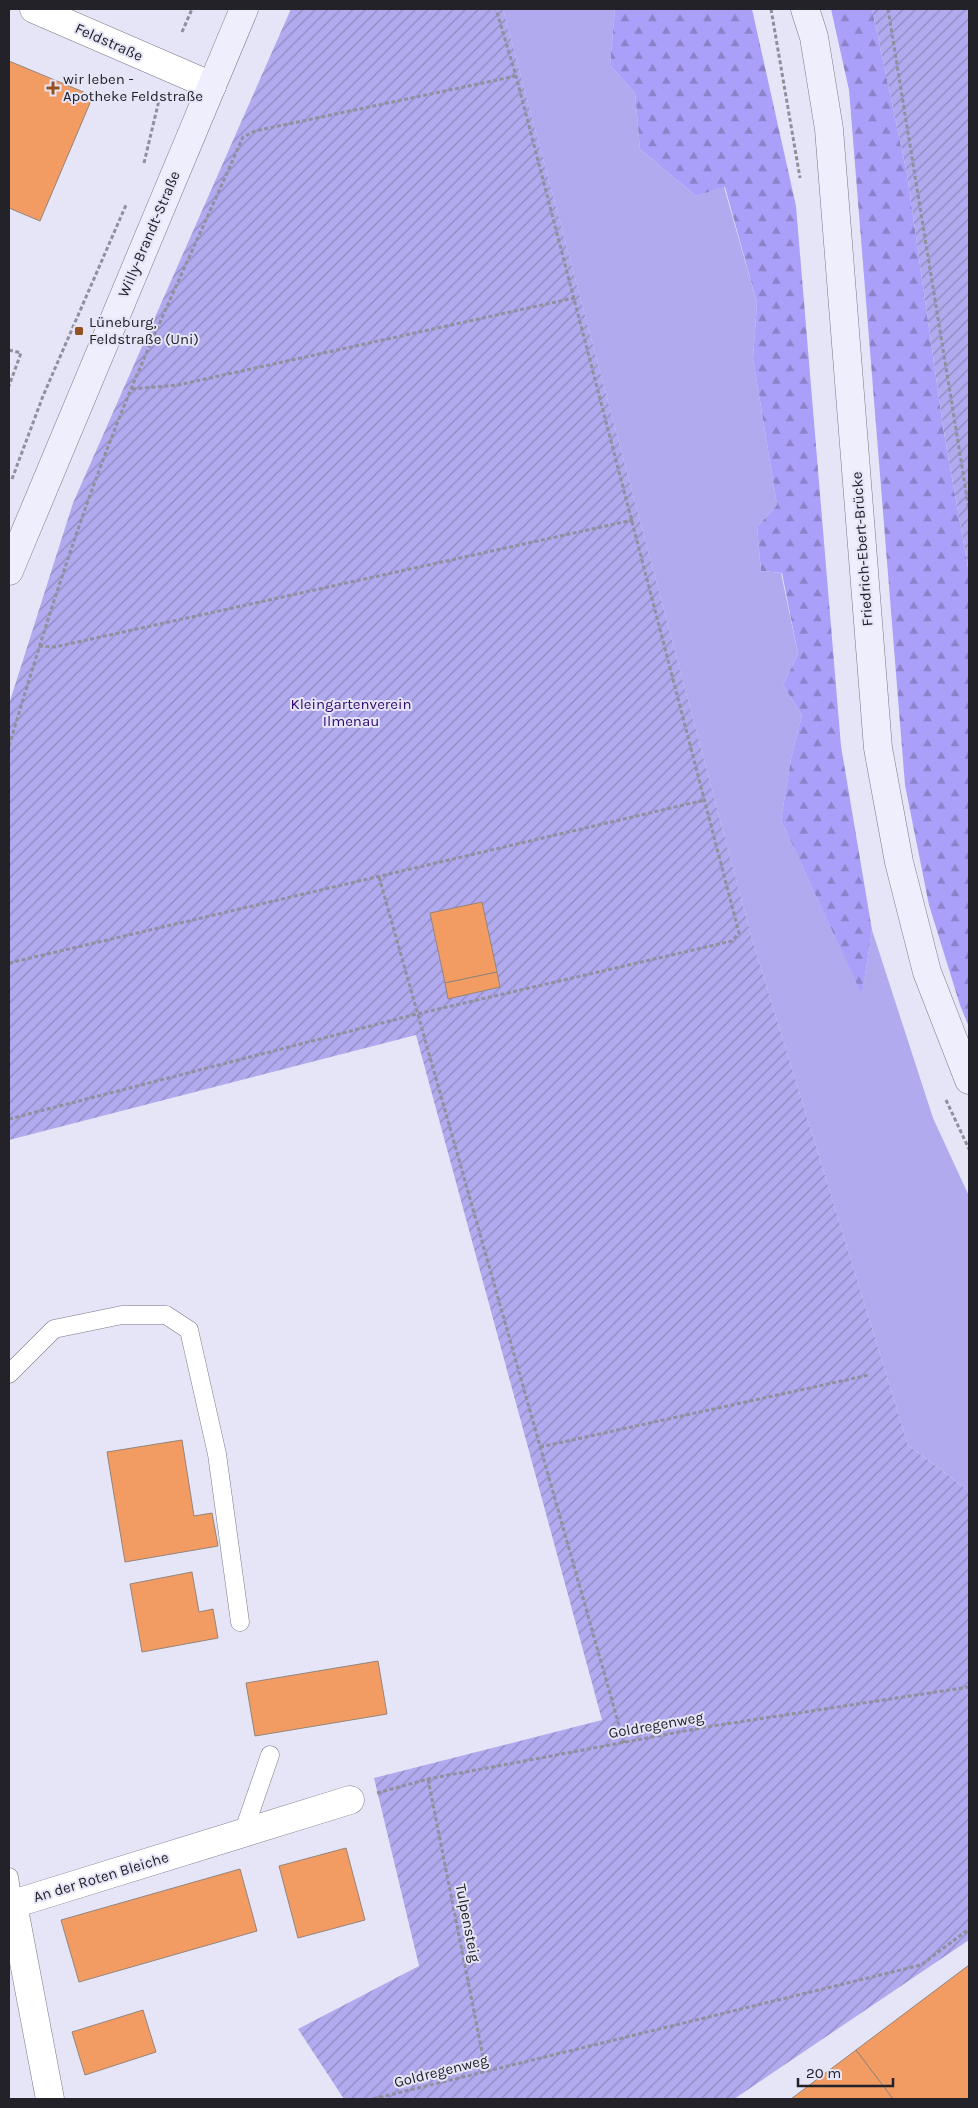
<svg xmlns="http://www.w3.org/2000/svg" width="978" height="2108" font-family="Karla,sans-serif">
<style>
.grass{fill:#b1aaee}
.forest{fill:url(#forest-firs)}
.garden{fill:url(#garden-furrows)}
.building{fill:#f29c63;stroke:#94847a}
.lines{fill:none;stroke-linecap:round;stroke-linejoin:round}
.service-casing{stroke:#797888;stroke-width:19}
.minor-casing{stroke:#797888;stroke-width:29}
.secondary-casing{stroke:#797888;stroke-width:29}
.path{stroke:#908f9c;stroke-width:3;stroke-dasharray:4 2.5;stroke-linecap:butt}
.service{stroke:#fff;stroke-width:18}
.minor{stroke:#fff;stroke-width:28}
.secondary{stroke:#efeefd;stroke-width:28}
.poi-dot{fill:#955221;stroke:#e6e5f7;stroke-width:2}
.labels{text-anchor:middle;stroke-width:4;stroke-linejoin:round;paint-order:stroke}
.street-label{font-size:15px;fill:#222228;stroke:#e6e5f7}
.poi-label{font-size:15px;fill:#222228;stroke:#e6e5f7;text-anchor:start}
.park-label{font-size:15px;fill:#2e0570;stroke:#e6e5f7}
</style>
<defs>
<pattern id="forest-firs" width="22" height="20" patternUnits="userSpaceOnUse" patternTransform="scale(1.25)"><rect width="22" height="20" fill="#aba0f9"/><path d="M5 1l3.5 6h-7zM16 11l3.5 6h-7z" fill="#8b82ca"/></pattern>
<pattern id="garden-furrows" width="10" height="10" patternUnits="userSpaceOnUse" patternTransform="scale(1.25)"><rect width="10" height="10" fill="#b1aaee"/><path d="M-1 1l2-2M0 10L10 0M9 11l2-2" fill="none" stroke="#908ac1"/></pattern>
</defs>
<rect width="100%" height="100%" fill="#e6e5f7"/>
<path class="grass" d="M503 9H615L610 65 635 93 640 149 696 196 724 187 757 303 753 358 777 505 757 527 761 571 781 573 798 654 783 685 802 715 791 759 781 820 862 994 872 930 933 1118 969 1196V1491L908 1445 752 939Z"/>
<g class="forest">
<path d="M615 9H752L796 206 841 746 872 930 862 995 781 820 791 759 802 715 783 685 798 654 782 573 761 571 757 527 777 505 753 358 757 303 725 187 696 196 640 149 635 93 610 65Z"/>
<path d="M831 9H872L907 174 944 433 969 573V1027L960 1005 929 905 905 785 849 90Z"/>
</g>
<g class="garden">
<path d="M291 9H503L752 939 908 1445 969 1491V1940L734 2099H344L298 2029 419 1966 374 1778 602 1720 416 1035 9 1140V704L73 503Z"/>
<path d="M872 9H969V573L944 433 907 174Z"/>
</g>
<g class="building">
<path d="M9 61 93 96 40 221 9 208Z"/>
<path d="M482 902 497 972 445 983 430 913Z"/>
<path d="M497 972 500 987 448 999 445 983Z"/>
<path d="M182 1440 194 1516 212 1513 218 1546 125 1562 107 1452Z"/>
<path d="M192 1572 199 1612 213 1609 218 1638 142 1652 130 1584Z"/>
<path d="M378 1661 387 1714 255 1736 246 1683Z"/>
<path d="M346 1848 365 1920 298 1938 279 1866Z"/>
<path d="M240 1869 257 1931 79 1982 61 1920Z"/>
<path d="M969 1965V2099H893L856 2050Z"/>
<path d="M143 2010 156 2052 85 2075 72 2032Z"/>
<path d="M856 2050 893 2099H791Z"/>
</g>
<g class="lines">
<defs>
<g id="service">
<path d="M9 1374 54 1329 122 1315H166L189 1330 217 1454 240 1622"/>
<path d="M243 1833 270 1755"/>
<path d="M9 1877 13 1904"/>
</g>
<g id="minor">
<path d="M34 9 212 86"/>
<path d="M50 2099 13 1904 350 1800"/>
</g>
<g id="secondary">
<path d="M805 9 814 37 829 129 878 748 899 862 927 972 969 1080"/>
<path d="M9 571 244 9"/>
</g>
</defs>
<use href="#service" class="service-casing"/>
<use href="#minor" class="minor-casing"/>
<use href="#secondary" class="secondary-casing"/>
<g class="path">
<path d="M771 9 800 178"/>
<path d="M888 9 969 510"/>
<path d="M182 32 192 9"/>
<path d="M144 163 160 96"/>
<path d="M9 350 21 353 9 386"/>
<path d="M132 389 178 385 574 298"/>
<path d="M12 479 43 396 126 205"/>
<path d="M39 646 55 647 633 520"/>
<path d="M9 746C45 626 83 505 131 389 167 304 206 221 243 137L255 131 516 76"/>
<path d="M379 877 624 1743"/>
<path d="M9 963 705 800"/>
<path d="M946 1100 969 1149"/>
<path d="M9 1119 417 1014 732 941 739 933 516 76 496 9"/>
<path d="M540 1447 869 1375"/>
<path d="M428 1779 486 2072"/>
<path d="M377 1793 428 1779 706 1727 969 1687"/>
<path d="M373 2099 921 1965 969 1929"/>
</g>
<use href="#service" class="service"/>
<use href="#minor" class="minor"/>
<use href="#secondary" class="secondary"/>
</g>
<g class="poi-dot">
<path d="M50.5 80.5h5v5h5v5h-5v5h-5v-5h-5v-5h5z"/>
<rect x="74" y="326" width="10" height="10" rx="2.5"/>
</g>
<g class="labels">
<g class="street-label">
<text transform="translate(109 42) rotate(24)" y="5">Feldstraße</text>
<text transform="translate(149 234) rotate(-67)" y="5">Willy-Brandt-Straße</text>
<text transform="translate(862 549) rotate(-94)" y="5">Friedrich-Ebert-Brücke</text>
<text transform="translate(656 1725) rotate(-10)" y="5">Goldregenweg</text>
<text transform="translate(101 1877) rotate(-17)" y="5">An der Roten Bleiche</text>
<text transform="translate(468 1923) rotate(79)" y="5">Tulpensteig</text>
<text transform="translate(441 2071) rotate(-14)" y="5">Goldregenweg</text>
</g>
<g class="poi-label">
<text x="63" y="84">wir leben -<tspan x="63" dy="17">Apotheke Feldstraße</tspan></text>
<text x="89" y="327">Lüneburg,<tspan x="89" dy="17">Feldstraße (Uni)</tspan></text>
</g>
<g class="park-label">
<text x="351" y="709">Kleingartenverein<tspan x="351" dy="17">Ilmenau</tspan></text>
</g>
</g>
<rect width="978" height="2108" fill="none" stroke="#222228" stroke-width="20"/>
<path d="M798 2078v8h95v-8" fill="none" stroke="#222228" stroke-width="2.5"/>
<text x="806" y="2078" font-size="15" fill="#222228" stroke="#e6e5f7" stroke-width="4" paint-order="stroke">20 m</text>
</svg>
